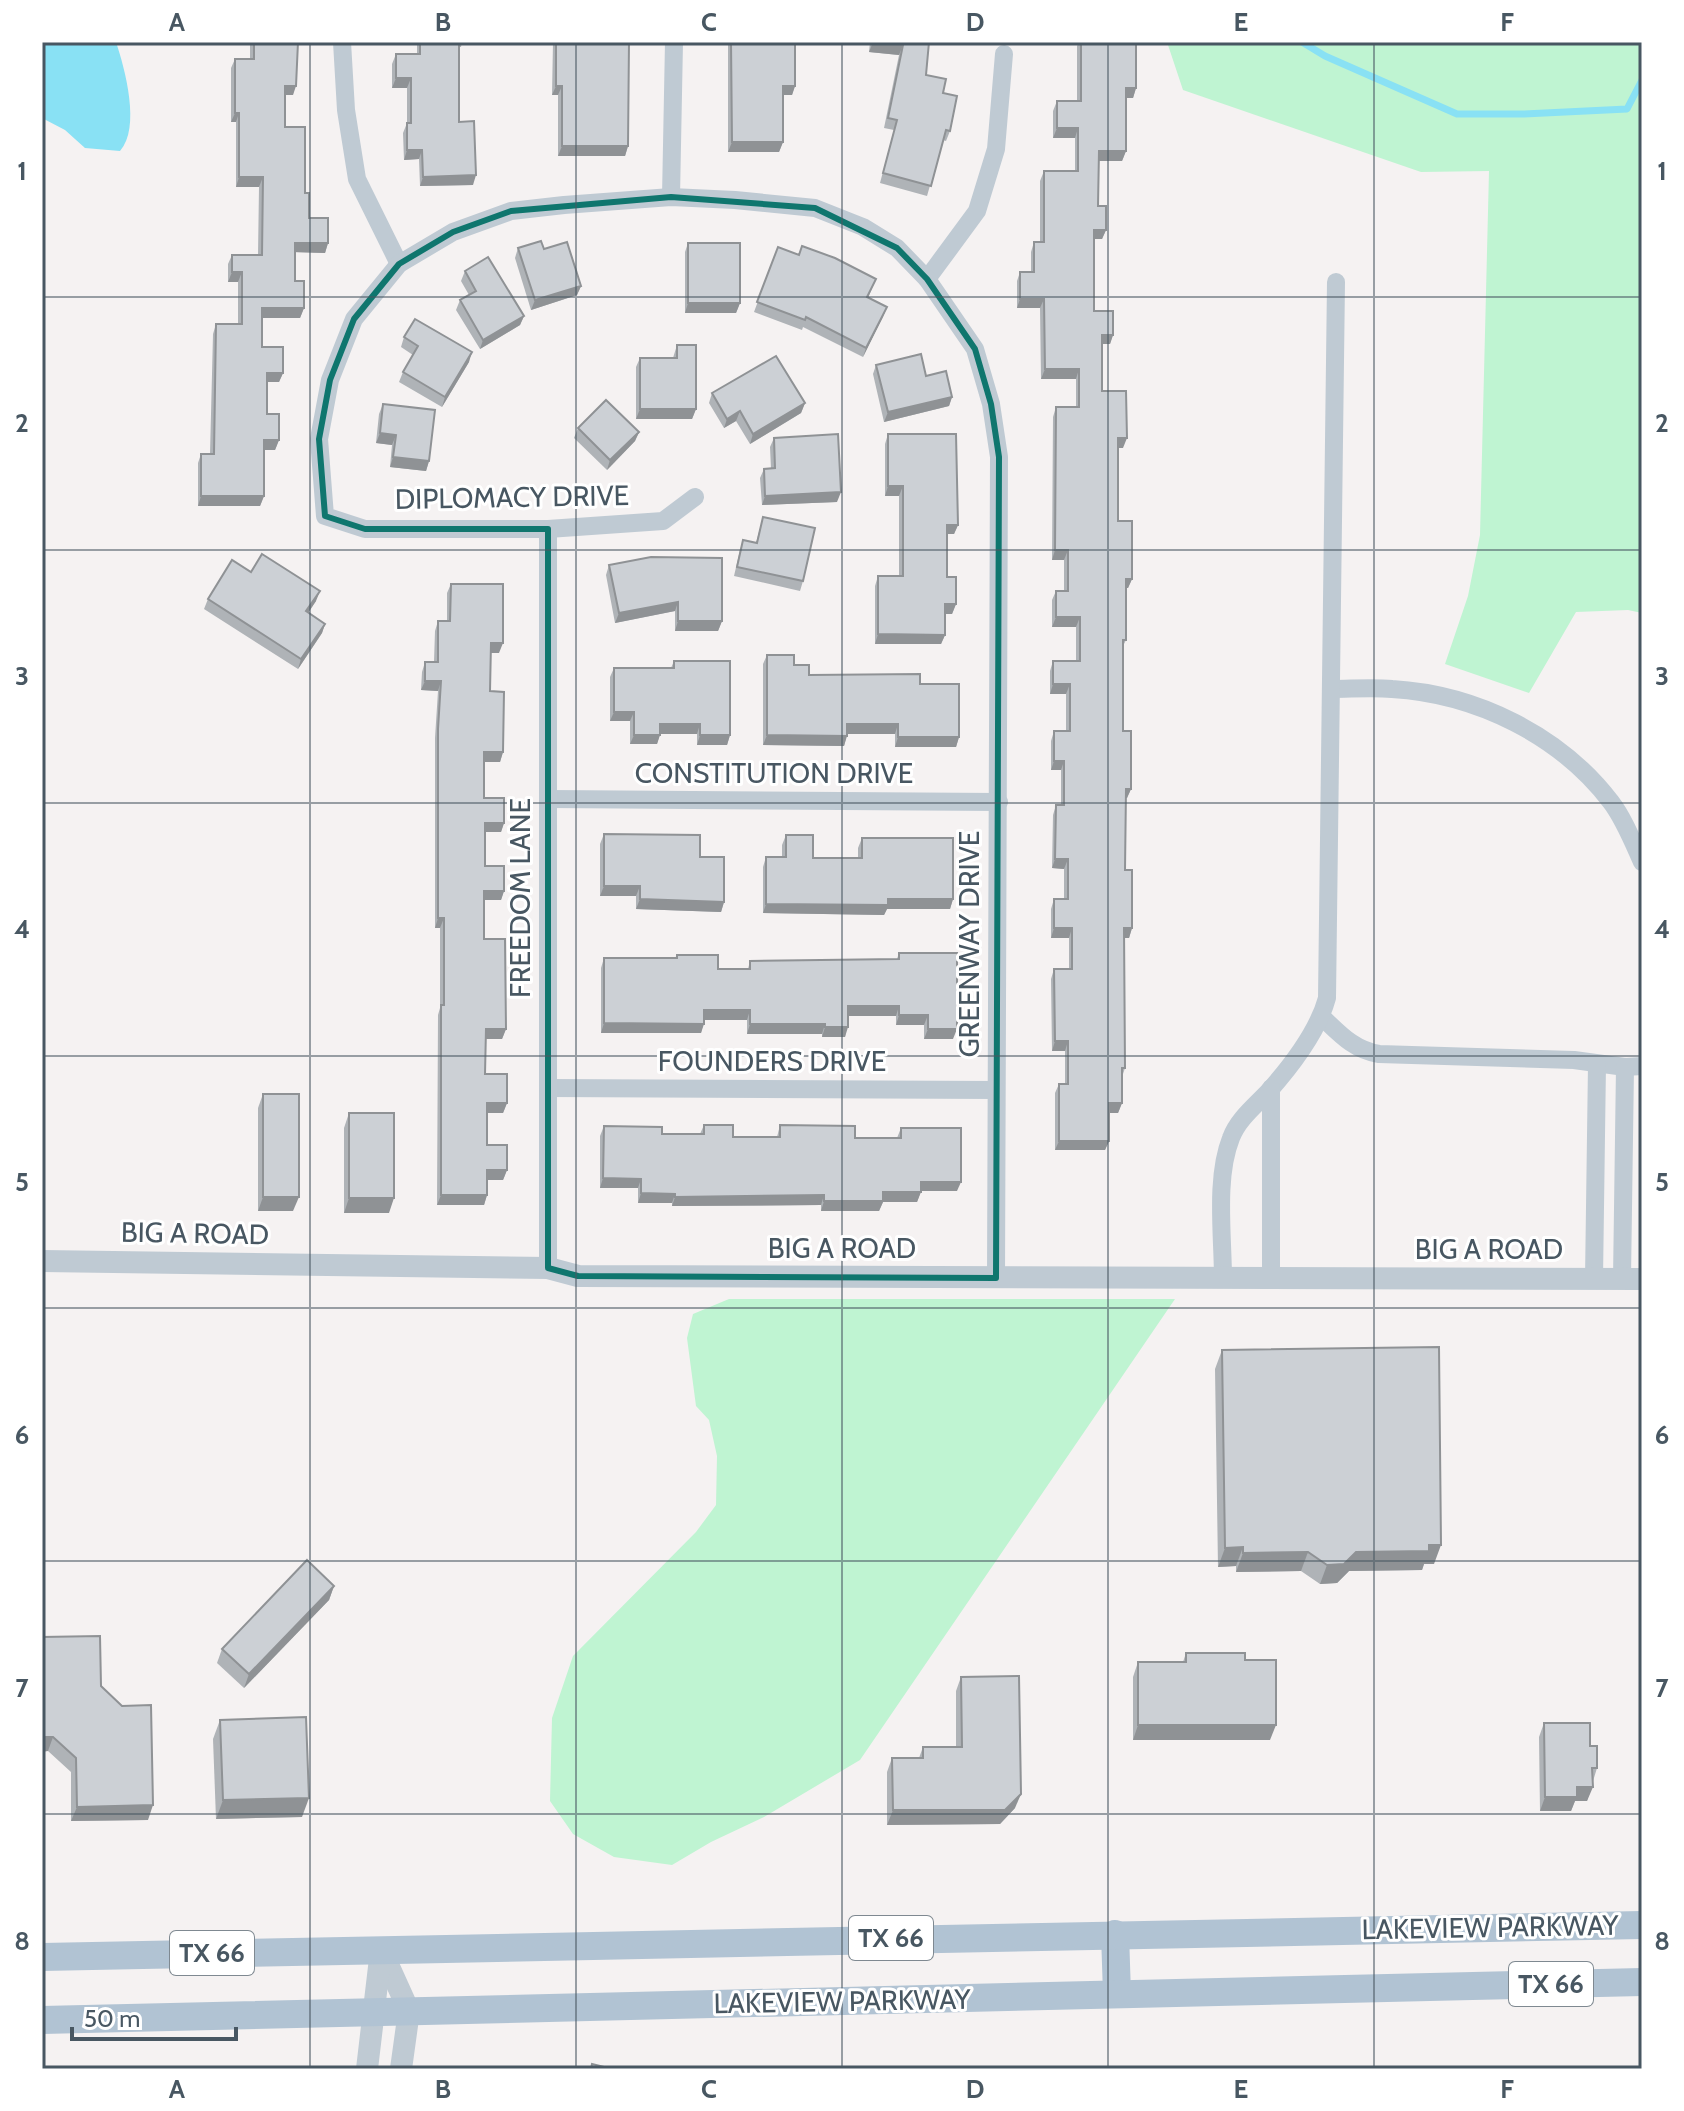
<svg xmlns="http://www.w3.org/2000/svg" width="1684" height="2111" font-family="Cabin,sans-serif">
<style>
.green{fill:#bff4d2}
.water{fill:#89e1f4}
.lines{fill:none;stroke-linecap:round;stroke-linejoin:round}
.stream{stroke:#89e1f4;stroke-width:7}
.minor{stroke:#bfcad3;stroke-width:18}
.tertiary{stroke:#bfcad3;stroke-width:22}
.primary{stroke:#b1c3d3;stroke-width:28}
.wall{fill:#afb3b7}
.shaded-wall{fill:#8f9295}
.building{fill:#ccd0d5;stroke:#8f9295;stroke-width:2}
.marked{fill:none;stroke:#0f766e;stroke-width:6;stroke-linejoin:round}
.grid{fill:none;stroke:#485762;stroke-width:2;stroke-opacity:0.55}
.labels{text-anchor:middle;stroke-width:6;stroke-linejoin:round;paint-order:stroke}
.shield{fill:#fff;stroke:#7f8991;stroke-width:2}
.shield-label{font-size:26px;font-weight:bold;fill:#485762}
.street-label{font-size:28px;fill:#485762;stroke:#fff}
.neatline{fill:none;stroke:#485762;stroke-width:3}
.grid-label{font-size:26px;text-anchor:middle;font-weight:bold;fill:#485762}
</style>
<rect width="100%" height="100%" fill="#f5f2f2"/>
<g class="green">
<path d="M1167 42H1642V613L1628 610 1576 612 1529 693 1445 664 1468 596 1480 535 1489 171 1421 172 1183 90Z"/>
<path d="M729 1299H1175L860 1760 764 1817 711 1842 672 1865 614 1857 573 1834 550 1801 552 1718 573 1656 696 1532 716 1505 717 1456 709 1420 696 1406 687 1338 693 1314Z"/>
</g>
<path class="water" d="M42 42H116C125 69 141 128 120 151L85 148 65 130 42 118Z"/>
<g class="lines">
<path class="stream" d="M1302 42 1325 56 1457 114H1524L1627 109 1642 80"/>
<g class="minor">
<path d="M342 42 346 110 357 179 399 264"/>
<path d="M671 197 674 42"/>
<path d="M927 279 977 211 996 149 1004 54"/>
<path d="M695 497 663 521 548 529H365L325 516 319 439 330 380 354 319 399 264 453 232 511 211 564 205 671 197 735 200 815 208 863 227 897 248 927 279 975 349 991 404 999 457 996 1278"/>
<path d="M548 529V1268"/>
<path d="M1331 689C1351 689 1372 687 1392 689 1476 694 1560 735 1611 802 1624 819 1633 842 1642 862"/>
<path d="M548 799 999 802"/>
<path d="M1322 1017C1340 1034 1354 1050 1379 1054L1574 1060 1625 1067 1642 1066"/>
<path d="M548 1088 996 1090"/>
<path d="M1223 1279C1223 1236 1215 1178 1231 1138 1238 1119 1255 1106 1269 1091 1292 1065 1318 1031 1327 998L1336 282"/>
<path d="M1271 1279V1088"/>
<path d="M1594 1279 1597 1064"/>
<path d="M1622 1279 1625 1067"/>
</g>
<g class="tertiary">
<path d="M42 1261 548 1268 578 1276 1642 1279"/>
<path d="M381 1949 409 2011 401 2069"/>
<path d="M367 2069 381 1950"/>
</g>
<g class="primary">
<path d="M1115 1934 1117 1994"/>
<path d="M42 1957 1642 1925"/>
<path d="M42 2020 1642 1982"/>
</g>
</g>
<g class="wall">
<path d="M250 42H298L293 95H285V127L305 193 309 218 328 243 325 253 295 252V281L304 308 300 318H262V347L283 373 279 382H267V414L279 440 275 450H264V496L260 506H198V463L201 454H210L213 334 216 324H238V282H228V264L232 255H258L259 187H236V122H231V68L235 59H250Z"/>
<path d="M417 42H462L461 47H459V122L473 185 420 186 419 159 404 160 403 133 407 123V88H392V64L396 54H417Z"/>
<path d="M553 42H629L628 146 625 156H558V95H552Z"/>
<path d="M728 42H795V86L792 95H783V142L779 152H728Z"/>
<path d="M870 42H929L926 75 943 93 950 131 946 141 943 140 927 196 880 183 894 130 884 128 899 55 869 52Z"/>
<path d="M1079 42H1136V88L1133 98H1126V151L1122 161H1099L1098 206 1106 230 1102 239H1094V311L1113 335 1110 344H1102V391L1123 448H1118V521L1132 579 1128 588H1126V640L1123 646V731L1131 789 1127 798H1126L1125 870 1132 928 1129 938H1124L1125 1068 1122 1077V1103L1118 1113H1109V1141L1105 1150H1055V1093L1059 1084H1065V1051H1052L1051 979 1054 969H1069V938H1051V909L1054 899H1064V869L1052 868 1053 815 1056 805H1061V770H1051V741L1054 731H1066V694H1050V671L1053 661H1076V627H1052V600L1056 591H1064V560H1052L1053 417 1056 407H1076V379H1041L1040 308H1017V281L1020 272H1031V252L1034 242H1040V181L1044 171H1075V138H1053V111L1057 101H1077V46Z"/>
<path d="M688 243 740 303 736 313H685V252Z"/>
<path d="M778 247 799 255 876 279 868 298 887 307 863 357 803 327 802 330 754 312Z"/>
<path d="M518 248 544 249 581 286 577 295 531 310 515 258Z"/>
<path d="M465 271 524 316 520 325 480 349 456 310 460 300 469 295 461 281Z"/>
<path d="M404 337 469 362 442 407 399 382 403 372 413 355 401 347Z"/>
<path d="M677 345 696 409 692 419H636V367L640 358H673Z"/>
<path d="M876 365 926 376 952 397 949 406 884 422 873 374Z"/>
<path d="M712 393 805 403 801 413 750 444 736 421 724 428 709 403Z"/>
<path d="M383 404 429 461 426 471 390 467 392 445 376 443 379 414Z"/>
<path d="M578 428 639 432 635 441 607 470 574 438Z"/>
<path d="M888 434 958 525 954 534H947V577L956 604 952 614H945V635L941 644H875V586L878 576H899V496H885V444Z"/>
<path d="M774 438 837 502 762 505 760 478 764 469H771L770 447Z"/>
<path d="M763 517 803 581 800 591 734 576 740 550 743 540 756 543Z"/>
<path d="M609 565 722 621 718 631H675V611L615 623 606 575Z"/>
<path d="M251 572 316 601 308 612 325 624 322 633 298 669 204 609 208 599Z"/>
<path d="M451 584 499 653H491L490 691 503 752 500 762H484V798L504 823 501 832H485V866L504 891 501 900H484V939L506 1029 502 1039H486L485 1074 507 1103 503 1113H487V1145L507 1170 503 1180H487V1195L484 1205H437L438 1015 440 1008V928H435V738L438 691 421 690 422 672 425 662H434L435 631 438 621H447V593Z"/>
<path d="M767 655 794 665 809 675 920 684 959 737 956 747H895V734H847L844 746 763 745V664Z"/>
<path d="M674 661 730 735 727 745H697V734H660L657 744H630V721H610V677L614 668H671Z"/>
<path d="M604 834 700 857 724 902 721 912 636 909V896H600V844Z"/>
<path d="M786 835 813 858H858V848L862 838 953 899 950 909H887L884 915 763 913V867L766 857H782V845Z"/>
<path d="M899 953 953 1039H924V1025H896V1016H848L845 1037H822V1034H747V1020H704L701 1033H601V968L604 958H675L677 955 718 969H748L750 961 897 959Z"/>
<path d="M263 1094 293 1211H258V1108Z"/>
<path d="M349 1113 389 1213H344V1128Z"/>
<path d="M704 1125 733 1137H777L780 1125 855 1138H897L901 1128 957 1191H921L917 1202H883L879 1211H821V1205L672 1206V1203H638V1188H600V1136L604 1126 662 1134H700Z"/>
<path d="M1222 1350 1434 1564H1424L1422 1570 1349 1571 1337 1583 1320 1584 1301 1571 1236 1572V1566L1218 1567 1215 1369Z"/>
<path d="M334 1586 329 1600 244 1688 217 1663 222 1649Z"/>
<path d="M42 1637 101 1686 148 1820 71 1821V1772L48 1751Z"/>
<path d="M1186 1653 1245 1660 1270 1740H1133V1677L1138 1662H1183Z"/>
<path d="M961 1677 1015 1808 1000 1824 887 1825V1772L892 1758H919L923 1747H956V1691Z"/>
<path d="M220 1720 302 1817 216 1819 213 1739Z"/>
<path d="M1544 1723 1590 1746 1597 1768 1587 1801H1575L1571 1811H1540L1539 1737Z"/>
</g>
<g class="shaded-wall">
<path d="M873 42 903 45 899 55 869 52Z"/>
<path d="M396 78H411L407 88H392Z"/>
<path d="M285 86H296L293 95H281Z"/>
<path d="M556 86H562L558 95H552Z"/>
<path d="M783 86H795L792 95H779Z"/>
<path d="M1126 88H1136L1133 98H1122Z"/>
<path d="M235 113H239L236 122H231Z"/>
<path d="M1057 128H1078L1075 138H1053Z"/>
<path d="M732 142H783L779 152H728Z"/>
<path d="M562 146H628L625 156H558Z"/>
<path d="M407 150H422L419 159 404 160Z"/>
<path d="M1099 151H1126L1122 161H1095Z"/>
<path d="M476 175 473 185 420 186 423 177Z"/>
<path d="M239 177H263L259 187H236Z"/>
<path d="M1094 230H1106L1102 239H1091Z"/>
<path d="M295 243H328L325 253 291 252Z"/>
<path d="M232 272H242L238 282H228Z"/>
<path d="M581 286 577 295 531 310 535 300Z"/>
<path d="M1020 299H1044L1040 308H1017Z"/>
<path d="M688 303H740L736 313H685Z"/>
<path d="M887 307 883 317 863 357 866 348Z"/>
<path d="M262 308H304L300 318H258Z"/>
<path d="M524 316 520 325 480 349 483 340Z"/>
<path d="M1102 335H1113L1110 344H1098Z"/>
<path d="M472 352 469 362 442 407 445 397Z"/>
<path d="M1045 369H1079L1076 379H1041Z"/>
<path d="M267 373H283L279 382H263Z"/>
<path d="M952 397 949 406 884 422 888 412Z"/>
<path d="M805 403 801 413 750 444 753 434Z"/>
<path d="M640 409H696L692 419H636Z"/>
<path d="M740 411 736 421 724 428 727 419Z"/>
<path d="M639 432 635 441 607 470 610 460Z"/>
<path d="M380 433 396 435 392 445 376 443Z"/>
<path d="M1118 438H1127L1123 448H1115Z"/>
<path d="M264 440H279L275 450H260Z"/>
<path d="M393 457 429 461 426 471 390 467Z"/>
<path d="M888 486H903L899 496H885Z"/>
<path d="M841 492 837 502 762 505 765 496Z"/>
<path d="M201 496H264L260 506H198Z"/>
<path d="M947 525H958L954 534H943Z"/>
<path d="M1055 550H1068L1064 560H1052Z"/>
<path d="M1126 579H1132L1128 588H1122Z"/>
<path d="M320 591 316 601 303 621 306 611Z"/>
<path d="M678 602 675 611 615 623 619 613Z"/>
<path d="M945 604H956L952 614H942Z"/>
<path d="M1056 617H1080L1076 627H1052Z"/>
<path d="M678 621H722L718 631H675Z"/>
<path d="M325 624 322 633 298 669 301 659Z"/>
<path d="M878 634 945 635 941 644H875Z"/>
<path d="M491 643H503L499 653H488Z"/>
<path d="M425 681H441L438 691 421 690Z"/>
<path d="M1053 684H1070L1066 694H1050Z"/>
<path d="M614 712H634L630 721H610Z"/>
<path d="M660 724H700L697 734H657Z"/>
<path d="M847 724H898L895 734H844Z"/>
<path d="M634 735H660L657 744H630Z"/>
<path d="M700 735H730L727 745H697Z"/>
<path d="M767 735 847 736 844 746 763 745Z"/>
<path d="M898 737H959L956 747H895Z"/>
<path d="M484 752H503L500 762H480Z"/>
<path d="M1054 761H1064L1061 770H1051Z"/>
<path d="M1126 789H1131L1127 798H1123Z"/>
<path d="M485 823H504L501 832H482Z"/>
<path d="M1055 859H1068L1064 869 1052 868Z"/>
<path d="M604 886H640L636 896H600Z"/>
<path d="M484 891H504L501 900H480Z"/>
<path d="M640 899 724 902 721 912 636 909Z"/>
<path d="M888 899H953L950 909H887L884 915 763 913 766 904Z"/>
<path d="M438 918H444L440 928H435Z"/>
<path d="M1054 928H1072L1069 938H1051Z"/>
<path d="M1124 928H1132L1129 938H1121Z"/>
<path d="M848 1006H899L896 1016H845Z"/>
<path d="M704 1010H750L747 1020H701Z"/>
<path d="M899 1015H928L924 1025H896Z"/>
<path d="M604 1023 704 1024 701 1033H601Z"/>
<path d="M750 1024H825L822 1034H747Z"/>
<path d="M825 1027H848L845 1037H822Z"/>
<path d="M486 1029H506L502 1039H483Z"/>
<path d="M928 1029H957L953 1039H924Z"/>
<path d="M1055 1041H1068L1065 1051H1052Z"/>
<path d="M487 1103H507L503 1113H484Z"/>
<path d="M1109 1103H1122L1118 1113H1105Z"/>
<path d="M1059 1141H1109L1105 1150H1055Z"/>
<path d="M487 1170H507L503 1180H484Z"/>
<path d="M603 1178 641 1179 638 1188H600Z"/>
<path d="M921 1182H961L957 1191H917Z"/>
<path d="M883 1192H921L917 1202H883L879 1211H821L824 1201Z"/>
<path d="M641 1193 675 1194 672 1203H638Z"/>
<path d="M441 1195H487L484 1205H437Z"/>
<path d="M824 1195 821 1205 672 1206 675 1197Z"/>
<path d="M263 1197H299L293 1211H258Z"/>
<path d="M349 1198H394L389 1213H344Z"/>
<path d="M1429 1545H1441L1434 1564H1424L1422 1570 1349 1571 1337 1583 1320 1584 1327 1565 1356 1552Z"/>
<path d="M1243 1547 1236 1566 1218 1567 1225 1548Z"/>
<path d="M1308 1552 1301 1571 1236 1572 1243 1553Z"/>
<path d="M334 1586 329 1600 244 1688 249 1674Z"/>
<path d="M1138 1725H1276L1270 1740H1133Z"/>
<path d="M42 1737H53L48 1751 42 1752Z"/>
<path d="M1577 1787H1593L1587 1801H1575L1571 1811H1540L1545 1797Z"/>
<path d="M1021 1794 1015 1808 1000 1824 887 1825 893 1810Z"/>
<path d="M309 1798 302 1817 216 1819 223 1800Z"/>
<path d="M153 1805 148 1820 71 1821 77 1807Z"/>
</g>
<g class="building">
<path d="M254 42H298L296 86H285V127H305V193H309V218H328V243H295V281H304V308H262V347H283V373H267V414H279V440H264V496H201V454H214L216 324H242V272H232V255H262L263 177H239V113H235V59H254Z"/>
<path d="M420 42H459V122L474 121 476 175 423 177 422 150H407V123H411V78H396V54H420Z"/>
<path d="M556 42H629L628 146H562V86H556Z"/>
<path d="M731 42H795V86H783V142H732Z"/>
<path d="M873 42H929L926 75 946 79 943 93 957 96 950 131 946 130 931 186 883 173 897 120 888 118 903 45Z"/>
<path d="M1081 42H1136V88H1126V151H1099L1098 206H1106V230H1094V311H1113V335H1102V391H1126L1127 438H1118V521H1132V579H1126V640H1123V731H1131V789H1126L1125 870H1132V928H1124L1125 1068H1122V1103H1109V1141H1059V1084H1068V1041H1055L1054 969H1072V928H1054V899H1068V859H1055L1056 805H1064V761H1054V731H1070V684H1053V661H1080V617H1056V591H1068V550H1055L1056 407H1079V369H1045L1044 299H1020V272H1034V242H1044V171H1078V128H1057V101H1081Z"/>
<path d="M541 241 544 249 567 242 581 286 535 300 518 248Z"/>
<rect x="688" y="243" width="52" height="60"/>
<path d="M802 246 835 258 876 279 867 297 887 307 866 348 806 317 805 320 757 302 778 247 799 255Z"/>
<path d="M488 257 524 316 483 340 460 300 476 291 465 271Z"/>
<path d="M415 319 472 352 445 397 403 372 418 346 404 337Z"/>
<path d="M677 345H696V409H640V358H677Z"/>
<path d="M921 354 926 376 946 371 952 397 888 412 876 365Z"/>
<path d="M776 356 805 403 753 434 740 411 727 419 712 393Z"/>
<path d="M606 400 639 432 610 460 578 428Z"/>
<path d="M383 404 435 410 429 461 393 457 396 435 380 433Z"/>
<path d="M838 434 841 492 765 496 764 469 775 468 774 438Z"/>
<path d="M888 434H956L958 525H947V577H956V604H945V635L878 634V576H903V486H888Z"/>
<path d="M763 517 815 528 803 581 737 567 743 540 757 543Z"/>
<path d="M262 554 320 591 306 611 325 624 301 659 208 599 232 560 251 572Z"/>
<path d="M651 557 722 558V621H678V602L619 613 609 565Z"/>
<path d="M451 584H503V643H491L490 691 504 692 503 752H484V798H504V823H485V866H504V891H484V939H505L506 1029H486L485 1074H507V1103H487V1145H507V1170H487V1195H441V1005H444V918H438V729L441 681H425V662H438V621H450Z"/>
<path d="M767 655H794V665H809V675L920 674V684H959V737H898V724H847V736L767 735Z"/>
<path d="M674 661H730V735H700V724H660V735H634V712H614V668H674Z"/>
<path d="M604 834 700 835V857H724V902L640 899V886H604Z"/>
<path d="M786 835H813V858H862V838H953V899H888V905L766 904V857H786Z"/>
<path d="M899 953H957V1029H928V1015H899V1006H848V1027H825V1024H750V1010H704V1024L604 1023V958H677V955H718V969H750V961L899 959Z"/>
<rect x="263" y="1094" width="36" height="103"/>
<rect x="349" y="1113" width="45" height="85"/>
<path d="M704 1125H733V1137H780V1125L855 1126V1138H901V1128H961V1182H921V1192H883V1201H824V1195L675 1197V1194L641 1193V1179L603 1178 604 1126 662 1127V1134H704Z"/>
<path d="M1439 1347 1441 1545H1429V1551L1356 1552 1344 1564 1327 1565 1308 1552 1243 1553V1547L1225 1548 1222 1350Z"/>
<path d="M307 1560 334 1586 249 1674 222 1649Z"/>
<path d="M100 1636 101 1686 122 1706 151 1705 153 1805 77 1807 76 1758 53 1737H42V1637Z"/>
<path d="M1186 1653H1245V1660H1276V1725H1138V1662H1186Z"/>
<path d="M1019 1676 1021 1794 1005 1810H893L892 1758H923V1747H962L961 1677Z"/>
<path d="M306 1717 309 1798 223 1800 220 1720Z"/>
<path d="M1544 1723H1590V1746H1597V1768H1592L1593 1787H1577V1797H1545Z"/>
<path d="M592 2064 612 2069H591Z"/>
</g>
<path class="marked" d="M671 197 815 208 897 248 927 279 975 349 991 404 999 457 996 1278 578 1276 548 1268V529H365L325 516 319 439 330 380 354 319 399 264 453 232 511 211Z"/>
<path class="grid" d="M310 42V2069M576 42V2069M842 42V2069M1108 42V2069M1374 42V2069M42 297H1642M42 550H1642M42 803H1642M42 1056H1642M42 1308H1642M42 1561H1642M42 1814H1642"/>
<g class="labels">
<g class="shield">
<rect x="849" y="1916" width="84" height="44" rx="6"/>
<rect x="170" y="1931" width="84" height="44" rx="6"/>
<rect x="1509" y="1962" width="84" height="44" rx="6"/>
</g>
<g class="shield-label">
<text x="891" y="1947">TX 66</text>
<text x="212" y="1962">TX 66</text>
<text x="1551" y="1993">TX 66</text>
</g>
<g class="street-label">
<text transform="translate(512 497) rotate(-1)" y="10">DIPLOMACY DRIVE</text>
<text x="774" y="783">CONSTITUTION DRIVE</text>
<text transform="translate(520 898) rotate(-90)" y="10">FREEDOM LANE</text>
<text transform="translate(969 944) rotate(-90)" y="10">GREENWAY DRIVE</text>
<text x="772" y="1071">FOUNDERS DRIVE</text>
<text transform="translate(195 1233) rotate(1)" y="10">BIG A ROAD</text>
<text x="842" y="1258">BIG A ROAD</text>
<text x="1489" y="1259">BIG A ROAD</text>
<text transform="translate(1490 1927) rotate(-1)" y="10">LAKEVIEW PARKWAY</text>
<text transform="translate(842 2001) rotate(-1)" y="10">LAKEVIEW PARKWAY</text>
</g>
</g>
<rect width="1684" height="2111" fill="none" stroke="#ffffff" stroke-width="88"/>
<path d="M72 2027v12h164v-12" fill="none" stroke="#485762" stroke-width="4"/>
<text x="84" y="2027" font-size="24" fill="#485762" stroke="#ffffff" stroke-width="6" paint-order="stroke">50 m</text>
<rect x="44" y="44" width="1596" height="2023" class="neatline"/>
<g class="grid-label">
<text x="177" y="31">A</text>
<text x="443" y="31">B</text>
<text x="709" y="31">C</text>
<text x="975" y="31">D</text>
<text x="1241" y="31">E</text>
<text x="1507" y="31">F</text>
<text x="22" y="180">1</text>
<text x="1662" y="180">1</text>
<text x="22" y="432">2</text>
<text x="1662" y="432">2</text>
<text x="22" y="685">3</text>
<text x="1662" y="685">3</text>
<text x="22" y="938">4</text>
<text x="1662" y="938">4</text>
<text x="22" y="1191">5</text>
<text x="1662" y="1191">5</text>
<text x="22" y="1444">6</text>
<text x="1662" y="1444">6</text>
<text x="22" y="1697">7</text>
<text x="1662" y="1697">7</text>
<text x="22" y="1950">8</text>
<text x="1662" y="1950">8</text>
<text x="177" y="2098">A</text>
<text x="443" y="2098">B</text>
<text x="709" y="2098">C</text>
<text x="975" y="2098">D</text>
<text x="1241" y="2098">E</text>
<text x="1507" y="2098">F</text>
</g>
</svg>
